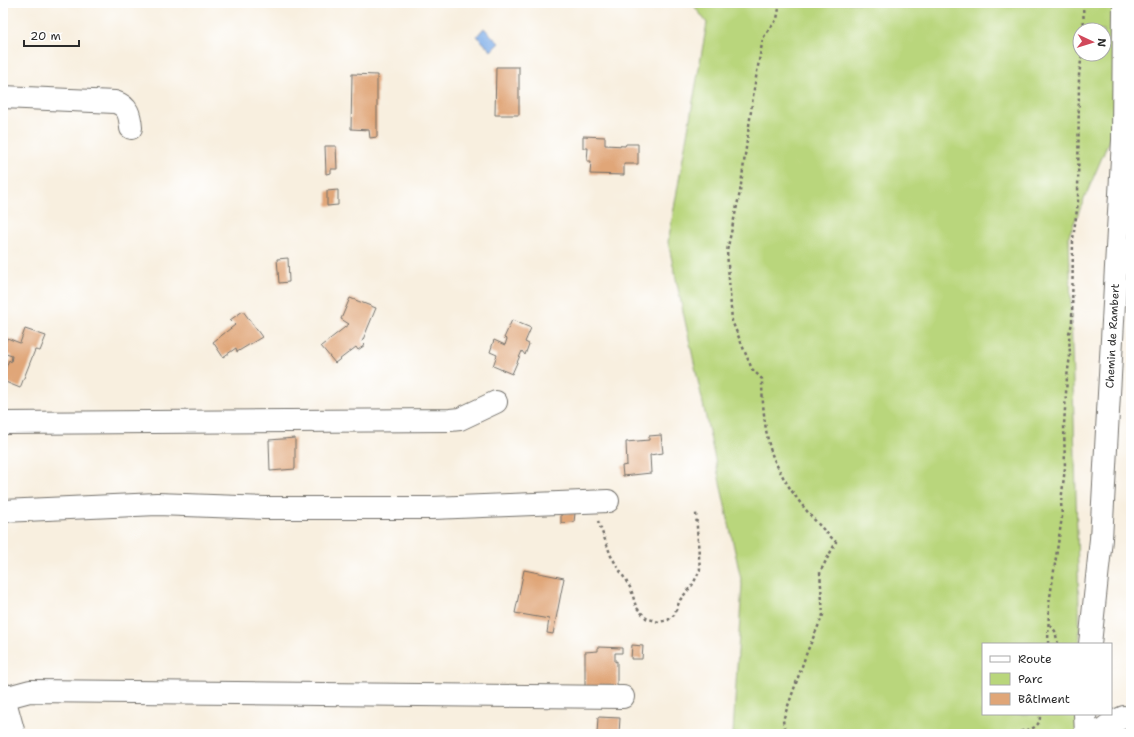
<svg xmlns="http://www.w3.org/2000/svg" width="1134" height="737" font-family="'Shantell Sans',sans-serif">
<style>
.green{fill:#b9d67c;stroke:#728054;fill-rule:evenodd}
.water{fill:#7cace7;stroke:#546c89}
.building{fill:#e0a678}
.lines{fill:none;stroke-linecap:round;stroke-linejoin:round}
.minor-casing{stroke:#73706a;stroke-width:24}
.path{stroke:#73706a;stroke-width:2.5;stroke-dasharray:3 3;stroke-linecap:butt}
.minor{stroke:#fff;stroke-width:22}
.labels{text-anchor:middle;stroke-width:3.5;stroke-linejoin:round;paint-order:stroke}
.street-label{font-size:11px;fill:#2b2b2b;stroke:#fff}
</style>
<rect width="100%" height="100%" fill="#fff"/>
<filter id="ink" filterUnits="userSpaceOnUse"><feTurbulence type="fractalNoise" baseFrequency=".025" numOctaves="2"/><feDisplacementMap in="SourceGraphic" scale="8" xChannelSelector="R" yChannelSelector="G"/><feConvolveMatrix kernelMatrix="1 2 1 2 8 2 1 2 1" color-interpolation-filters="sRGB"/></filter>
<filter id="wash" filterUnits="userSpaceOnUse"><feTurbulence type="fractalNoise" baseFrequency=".012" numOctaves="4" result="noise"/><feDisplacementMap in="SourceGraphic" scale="16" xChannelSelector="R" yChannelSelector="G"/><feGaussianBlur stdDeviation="0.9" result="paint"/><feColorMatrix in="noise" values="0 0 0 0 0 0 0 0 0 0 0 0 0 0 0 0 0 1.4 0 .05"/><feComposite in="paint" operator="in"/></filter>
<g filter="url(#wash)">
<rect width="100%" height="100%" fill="#f8efdf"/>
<path class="green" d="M692 3H1131V89L1069 235 1080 644H983V714H1081L1082 734H733L742 584 668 242 707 23ZM1080 30H1104V54H1080Z"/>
<path class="water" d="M484 28 499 43 491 51 477 36Z"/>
<g id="blocks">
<g class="building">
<path d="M496 67H519V115H495Z"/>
<path d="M352 74 377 75V137L370 138 369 130 351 129Z"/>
<path d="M583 136 605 137V145L625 146 626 144H638V164H624V175L590 174 591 161H587L588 148H583Z"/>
<path d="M325 146H336L337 169H331V173L326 174Z"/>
<path d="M338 190V205L327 206V191Z"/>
<path d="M288 258 289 282 279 283 277 259Z"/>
<path d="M350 298 376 308 362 342 365 345 358 350 356 347 335 363 321 346 349 324 341 319Z"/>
<path d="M243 311 262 337 237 352 236 348 223 357 213 342 235 325 230 320Z"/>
<path d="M512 320 531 328 525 342 529 344 525 355 522 351 512 374 493 366 497 355 490 352 494 340 505 345 507 339 504 338Z"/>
<path d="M25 329 46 336 40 351 35 350 20 388 3 381V374L9 360 11 362 12 356 3 353V350L7 338 20 343Z"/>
<path d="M661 435 663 453 650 455 651 473 623 476 622 466 627 465 626 442 649 440V436Z"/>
<path d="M295 438V469L270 471 269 440Z"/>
<path d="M561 513H575L574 522 561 523Z"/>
<path d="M524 570 564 578 553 634 547 633 549 619 515 613Z"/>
<path d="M632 645 643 646 642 659H631Z"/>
<path d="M598 647 622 648V653H615V662L617 661V688H585V652L598 651Z"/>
<path d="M598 717 620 718 619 734H597Z"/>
</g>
</g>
</g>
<g filter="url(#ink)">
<use href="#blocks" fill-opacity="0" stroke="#73706a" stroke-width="1"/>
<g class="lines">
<defs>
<g id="minor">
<path d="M3 97 115 102C128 106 130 115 131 128"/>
<path d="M3 423 450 420 460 419 496 402"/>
<path d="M3 511 157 504 265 508H432L608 501"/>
<path id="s1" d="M1090 644 1101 539 1123 140 1124 3"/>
<path d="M3 694 14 734"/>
<path d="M4 698 30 691 623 697"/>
<path d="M1085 714 1086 734"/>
<path d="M1097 734 1111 723 1124 717"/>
</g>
</defs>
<use href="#minor" class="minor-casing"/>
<g class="path">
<path d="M780 3 777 19 763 38 754 89 740 192 727 251 732 321 752 369 762 379C762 400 765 438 773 457 788 491 810 517 836 542L820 572 823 615 807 652 783 720 785 734"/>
<path d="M1083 3 1084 30"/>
<path d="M598 521 611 556 631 589 636 607 646 618 659 622 668 620 674 615 680 600 693 584 700 570 696 513"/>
<path d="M1050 625 1055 631 1058 644"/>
<path d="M1048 644 1049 604 1062 517 1061 502 1065 468 1064 425 1067 377 1070 356 1069 333 1072 324 1073 239 1078 202 1079 75 1082 54"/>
<path d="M1015 734C1025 728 1041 732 1040 714"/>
</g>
<use href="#minor" class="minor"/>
</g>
</g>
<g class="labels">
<g class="street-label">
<text dy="4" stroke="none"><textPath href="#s1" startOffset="309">Chemin de Rambert</textPath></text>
</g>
</g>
<rect width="1134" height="737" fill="none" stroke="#fff" stroke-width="16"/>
<rect x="982" y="643" width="130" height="72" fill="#ffffff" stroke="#aaaaaa"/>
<rect x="990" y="656" width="20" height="6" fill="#ffffff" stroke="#aaaaaa"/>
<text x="1018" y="663" font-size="12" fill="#2b2b2b">Route</text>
<rect x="990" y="673" width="20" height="12" fill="#b9d67c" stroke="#aaaaaa"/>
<text x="1018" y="683" font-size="12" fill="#2b2b2b">Parc</text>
<rect x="990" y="693" width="20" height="12" fill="#e0a678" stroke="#aaaaaa"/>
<text x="1018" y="703" font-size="12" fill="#2b2b2b">Bâtiment</text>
<g transform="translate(1092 42) rotate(94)"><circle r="19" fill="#ffffff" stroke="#aaaaaa"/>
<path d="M0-3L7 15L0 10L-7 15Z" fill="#d1495b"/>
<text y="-6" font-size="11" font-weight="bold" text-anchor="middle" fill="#2b2b2b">N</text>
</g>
<path d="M24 40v6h55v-6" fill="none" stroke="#2b2b2b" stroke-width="2"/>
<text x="30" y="40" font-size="12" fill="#2b2b2b" stroke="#ffffff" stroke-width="3" paint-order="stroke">20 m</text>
</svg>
